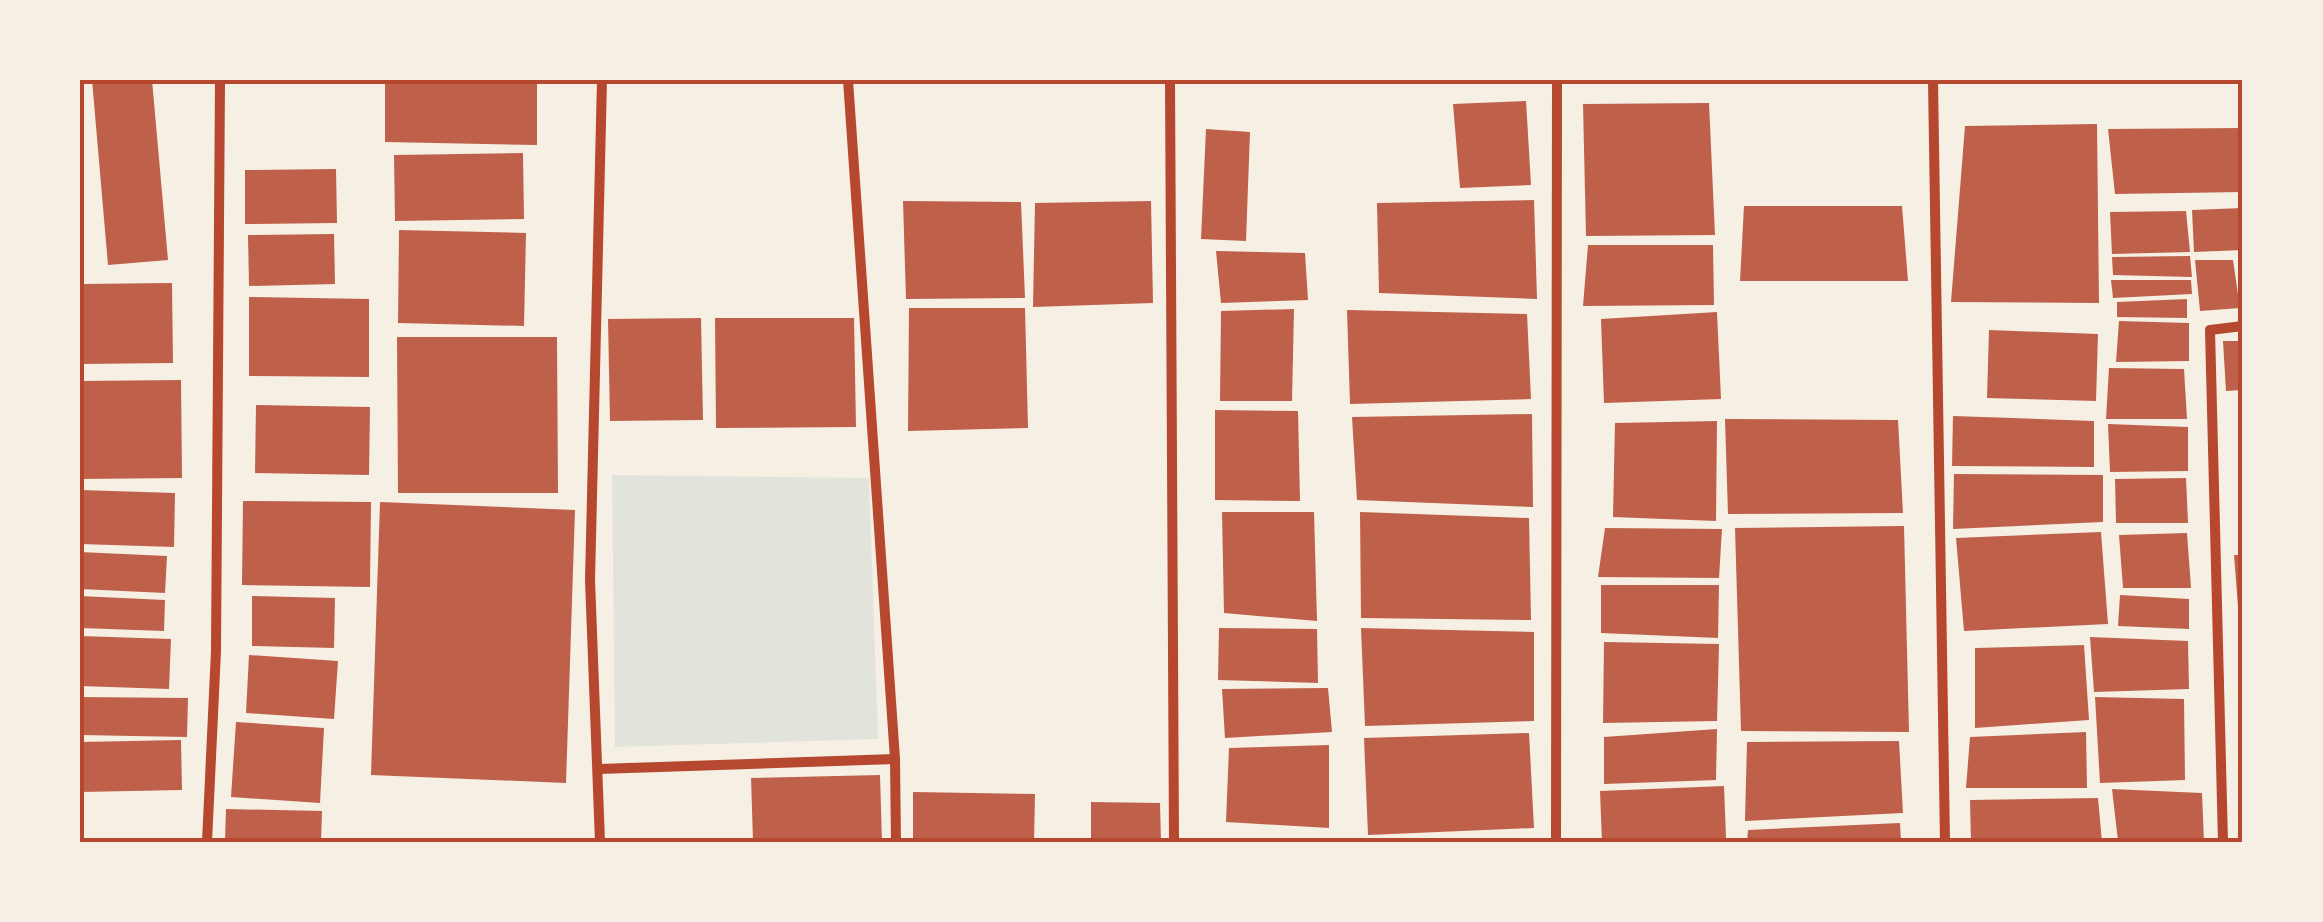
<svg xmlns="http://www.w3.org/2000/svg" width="2323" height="922" font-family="'DM Sans',sans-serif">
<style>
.green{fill:#e2e4dc}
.building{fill:#bf614a}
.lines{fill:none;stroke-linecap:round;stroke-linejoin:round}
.minor{stroke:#b5482f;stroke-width:10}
.neatline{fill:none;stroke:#b5482f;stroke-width:4}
</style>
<rect width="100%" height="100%" fill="#f6efe4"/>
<path class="green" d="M612 475 869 478 878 739 615 747Z"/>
<g class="building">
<path d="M92 80H152L168 260 108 265Z"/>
<path d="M385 80H537V145L385 142Z"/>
<path d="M1526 101 1531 185 1460 188 1453 104Z"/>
<path d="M1709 103 1715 235 1586 236 1583 104Z"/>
<path d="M2097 124 2099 303 1951 302 1965 126Z"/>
<path d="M2243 128V192L2115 194 2108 129Z"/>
<path d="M1206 129 1250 132 1246 241 1201 239Z"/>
<path d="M523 153 524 219 395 221 394 155Z"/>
<path d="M336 169 337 223 245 224V170Z"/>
<path d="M1534 200 1537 299 1379 293 1377 203Z"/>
<path d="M903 201 1021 202 1025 298 906 299Z"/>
<path d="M1151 201 1153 303 1033 307 1035 203Z"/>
<path d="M1744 206H1902L1908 281H1740Z"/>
<path d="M2243 208V250L2194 252 2192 210Z"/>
<path d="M2186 211 2190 252 2112 254 2110 212Z"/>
<path d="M399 230 526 233 524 326 398 323Z"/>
<path d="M334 234 335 284 249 286 248 235Z"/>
<path d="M1588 245H1713L1714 305 1583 306Z"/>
<path d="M1216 251 1305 253 1308 300 1221 303Z"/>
<path d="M2190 256 2192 277 2113 275 2112 257Z"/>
<path d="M2195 260H2233L2240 308 2200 311Z"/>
<path d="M2111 280H2191L2192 294 2113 298Z"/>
<path d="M172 283 173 363 80 364V284Z"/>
<path d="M249 297 369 299V377L249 376Z"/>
<path d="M2187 299V318L2117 317V302Z"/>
<path d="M909 308H1025L1028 428 908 431Z"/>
<path d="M1294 309 1292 401H1220L1221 311Z"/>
<path d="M1347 310 1527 314 1531 399 1350 404Z"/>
<path d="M1717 312 1721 399 1604 403 1601 319Z"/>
<path d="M701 318 703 420 610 421 608 319Z"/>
<path d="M715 318H854L856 427 716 428Z"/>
<path d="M2119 321 2189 323V361L2116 362Z"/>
<path d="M1989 330 2098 334 2096 401 1987 398Z"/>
<path d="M397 337H557L558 493H398Z"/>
<path d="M2223 341H2243V390L2226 391Z"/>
<path d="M2109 368 2184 369 2187 419H2106Z"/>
<path d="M181 380 182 478 80 479V381Z"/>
<path d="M256 405 370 407 369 475 255 473Z"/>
<path d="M1215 410 1298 411 1300 501 1215 500Z"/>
<path d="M1532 414 1533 507 1357 500 1352 417Z"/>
<path d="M1953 416 2094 421V467L1952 466Z"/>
<path d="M1725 419 1898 420 1903 513 1728 514Z"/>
<path d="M1717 421 1716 521 1613 517 1615 423Z"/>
<path d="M2108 424 2188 427V471L2110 472Z"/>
<path d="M1954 474 2103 475V522L1953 529Z"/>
<path d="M2186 478 2188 523H2116L2115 479Z"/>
<path d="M80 490 175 493 174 547 80 544Z"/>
<path d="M243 501 371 502 370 587 242 585Z"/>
<path d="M380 502 575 510 566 783 371 775Z"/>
<path d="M1222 512H1314L1317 621 1224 613Z"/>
<path d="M1360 512 1529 518 1531 620 1361 618Z"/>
<path d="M1904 526 1909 732 1741 731 1735 528Z"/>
<path d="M1605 528 1722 529 1719 578 1598 577Z"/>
<path d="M2101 532 2108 624 1964 631 1956 538Z"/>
<path d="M2187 533 2191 588H2123L2119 535Z"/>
<path d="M80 552 167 556 165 593 80 589Z"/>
<path d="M2234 555H2243V608L2238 607Z"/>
<path d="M1601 585H1719L1718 638 1601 633Z"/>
<path d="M2120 595 2189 599V629L2118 626Z"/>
<path d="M80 596 165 600 164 631 80 628Z"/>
<path d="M252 596 335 598 334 648 252 646Z"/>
<path d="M1219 628 1317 629 1318 683 1218 680Z"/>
<path d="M1361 628 1534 632V721L1365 726Z"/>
<path d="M80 636 171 639 169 689 80 686Z"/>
<path d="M2090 637 2188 641 2189 689 2094 692Z"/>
<path d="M1604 642 1719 644 1717 721 1603 723Z"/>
<path d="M2084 645 2089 720 1975 728V648Z"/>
<path d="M249 655 338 661 334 719 246 713Z"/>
<path d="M1328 688 1332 732 1225 738 1222 689Z"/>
<path d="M80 697 188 698 187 737 80 735Z"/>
<path d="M2095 697 2184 699 2185 780 2100 783Z"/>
<path d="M236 722 324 728 320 803 231 797Z"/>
<path d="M1717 729 1716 780 1604 784V737Z"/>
<path d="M2086 732 2087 788H1966L1970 737Z"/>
<path d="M1529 733 1534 828 1368 835 1364 738Z"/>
<path d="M181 740 182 790 80 792V742Z"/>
<path d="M1899 741 1903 813 1745 821 1747 742Z"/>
<path d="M1329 745V828L1226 822 1229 748Z"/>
<path d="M880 775 882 842H753L751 778Z"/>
<path d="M1724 786 1726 838 1602 842 1600 791Z"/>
<path d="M2112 789 2202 793 2204 842 2118 841Z"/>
<path d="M913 792 1035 794 1034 842H913Z"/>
<path d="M2098 798 2102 842H1971L1970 800Z"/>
<path d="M1091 802 1160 803 1161 842H1091Z"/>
<path d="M226 809 322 811 321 842H225Z"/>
<path d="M1900 823 1901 842H1747L1748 830Z"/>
</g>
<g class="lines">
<g class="minor">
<path d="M848 80 895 759 896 842"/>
<path d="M1170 80 1174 842"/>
<path d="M1933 80 1945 842"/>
<path d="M599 769 895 759"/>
<path d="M207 842 216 651 220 80"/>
<path d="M600 842 590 580 602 80"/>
<path d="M1556 842 1557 80"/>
<path d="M2223 842 2210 330 2243 326"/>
</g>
</g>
<rect width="2323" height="922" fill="none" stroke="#f6efe4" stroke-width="165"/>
<rect x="82" y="82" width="2158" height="758" class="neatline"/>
</svg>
